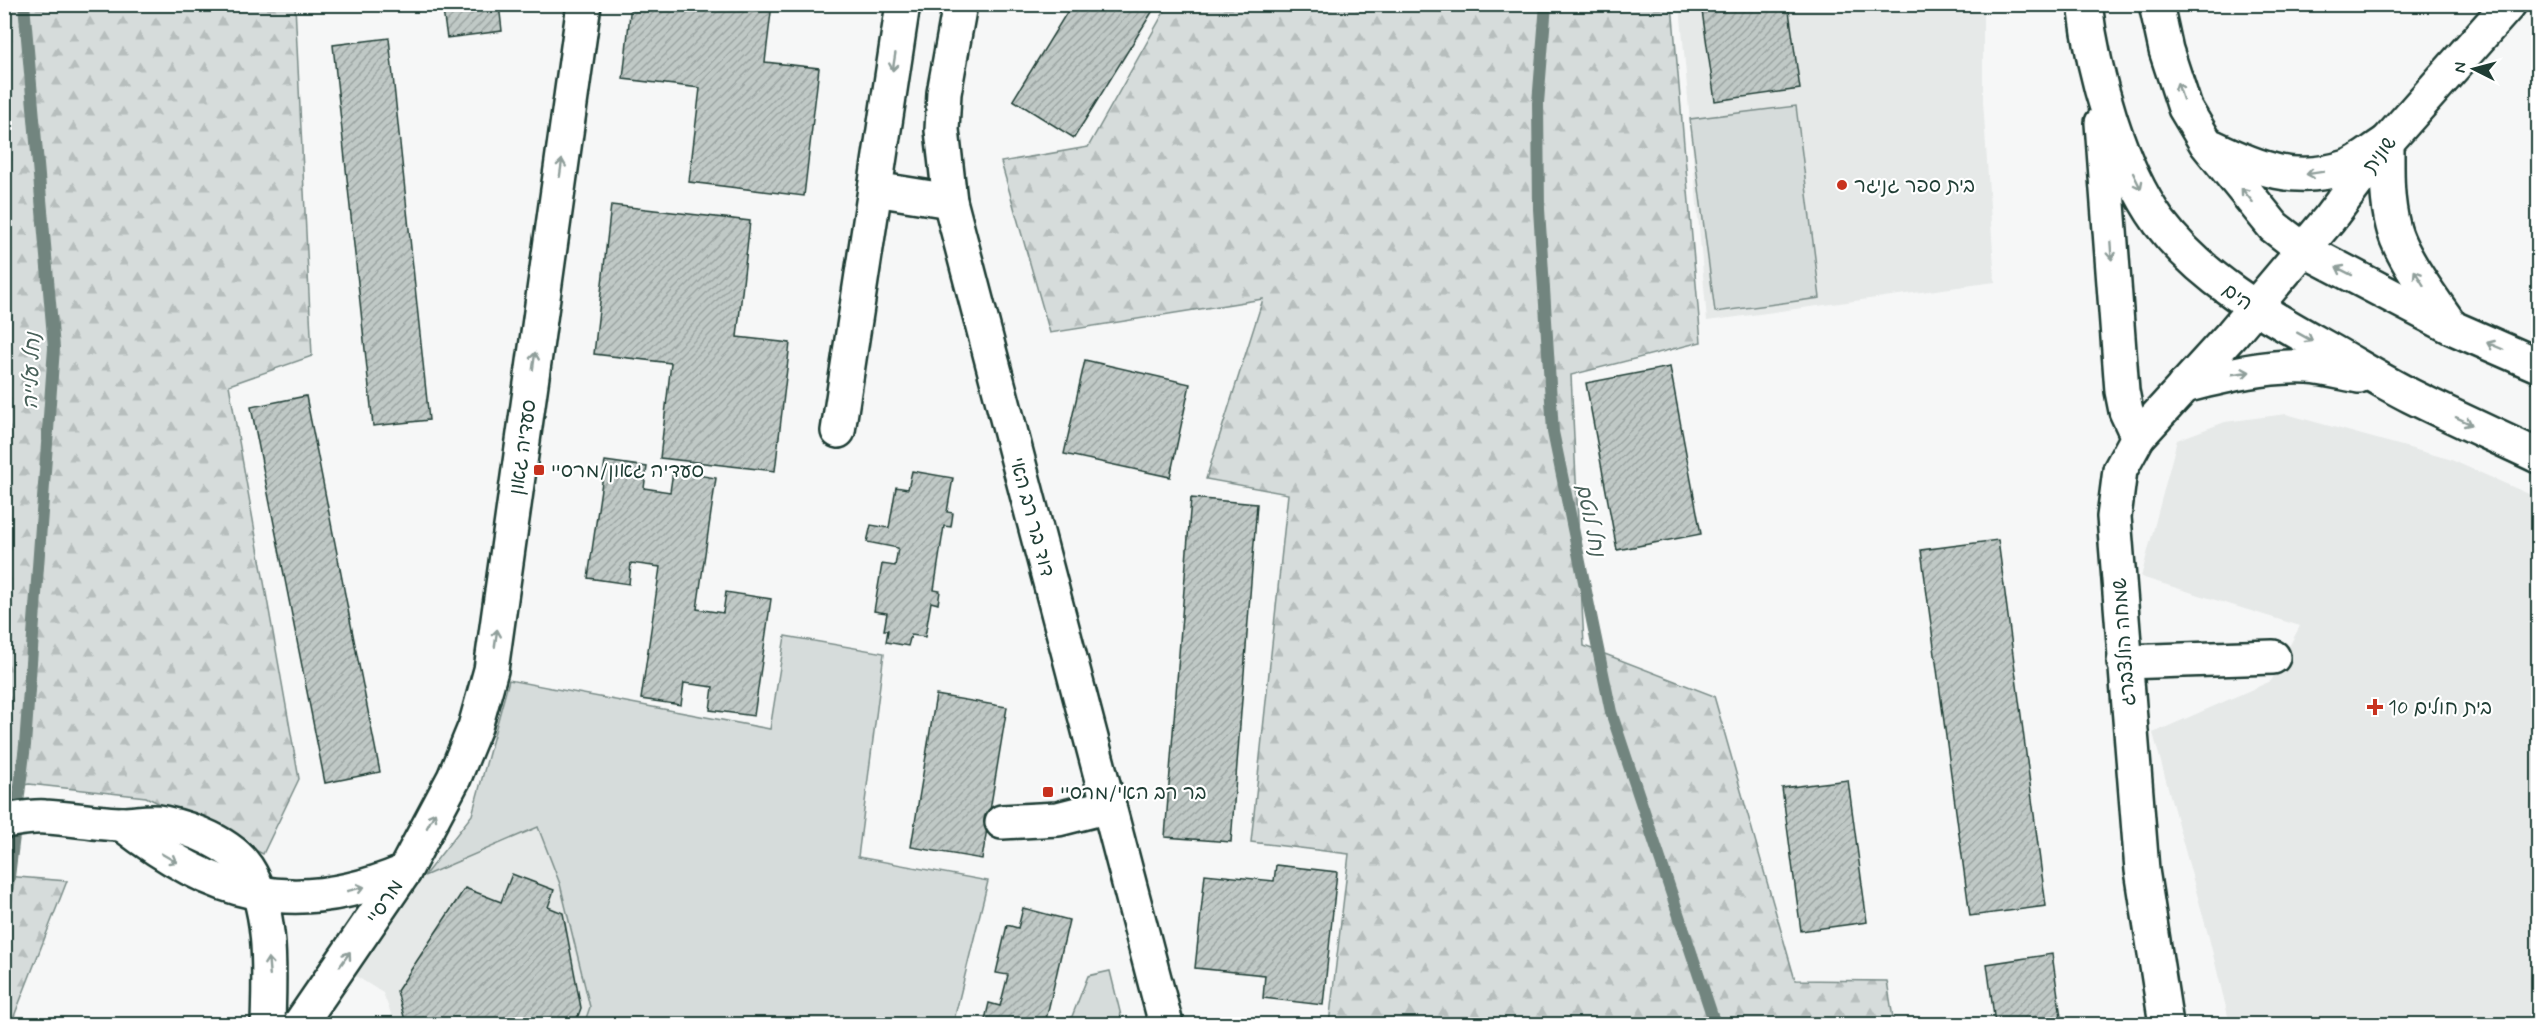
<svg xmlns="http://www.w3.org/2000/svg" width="2543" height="1029" font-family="Mynerve,'Playpen Sans Hebrew',sans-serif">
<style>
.built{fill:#e6e9e8}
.forest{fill:url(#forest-firs);stroke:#7a8c88;stroke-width:1.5}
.green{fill:#d6dcdb;stroke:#7a8c88;stroke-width:1.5}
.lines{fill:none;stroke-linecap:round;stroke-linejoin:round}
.stream{stroke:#72857f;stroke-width:12}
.building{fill:url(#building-hatch);stroke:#1f3d34;stroke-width:1.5}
.minor-casing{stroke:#1f3d34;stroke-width:38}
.major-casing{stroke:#1f3d34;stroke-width:38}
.minor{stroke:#fff;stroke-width:33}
.major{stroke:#fff;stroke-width:33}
.oneway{stroke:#8f9e9a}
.poi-dot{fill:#c8321e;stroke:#fff;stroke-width:2}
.labels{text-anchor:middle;stroke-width:4.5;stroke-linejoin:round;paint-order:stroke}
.street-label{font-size:20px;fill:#1f3d34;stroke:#fff}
.poi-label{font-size:20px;fill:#1f3d34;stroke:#fff;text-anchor:start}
.water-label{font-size:21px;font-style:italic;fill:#49615a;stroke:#fff}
</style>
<defs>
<pattern id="forest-firs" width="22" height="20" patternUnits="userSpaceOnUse" patternTransform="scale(1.5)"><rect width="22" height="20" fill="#d6dcdb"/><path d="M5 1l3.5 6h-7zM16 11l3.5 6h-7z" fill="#b7bebd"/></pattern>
<pattern id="building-hatch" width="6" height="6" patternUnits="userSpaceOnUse" patternTransform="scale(1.5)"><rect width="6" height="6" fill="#c0c9c6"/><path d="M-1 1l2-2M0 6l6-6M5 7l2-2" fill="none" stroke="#9ba4a2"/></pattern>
</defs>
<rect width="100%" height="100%" fill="#f6f7f7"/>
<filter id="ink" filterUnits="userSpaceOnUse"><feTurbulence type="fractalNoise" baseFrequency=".0167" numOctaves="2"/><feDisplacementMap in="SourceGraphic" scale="12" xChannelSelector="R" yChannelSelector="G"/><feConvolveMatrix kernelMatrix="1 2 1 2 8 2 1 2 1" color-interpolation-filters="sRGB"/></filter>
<g filter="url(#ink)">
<g class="built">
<path d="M1680 5H1983V101L1995 282 1707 321Z"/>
<path d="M2286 414 2449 459 2538 498V1024H2230L2209 938 2153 733 2271 681 2300 626 2141 577 2177 440 2225 422Z"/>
<path d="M538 827 560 884 590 1007 584 1024H395L383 993 351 973 424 876Z"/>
</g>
<g class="forest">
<path d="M5 5H295L312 356 229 385 299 779 263 854 146 797 29 784 5 789Z"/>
<path d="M1168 5H1672L1701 342 1571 375 1584 646 1714 696 1795 980 1887 981 1894 1024H1329L1349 854 1251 842 1288 494 1206 479 1263 299 1050 333 1001 162 1088 147Z"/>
<path d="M5 876 67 881 11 1024H4Z"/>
</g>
<g class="green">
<path d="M1796 106 1820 298 1715 312 1690 119Z"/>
<path d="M785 636 884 653 858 857 988 881 953 1024H584L590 1007 560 884 538 827 424 876 472 815 509 680 770 729Z"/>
<path d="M1110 971 1123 1024H1069L1088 976Z"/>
</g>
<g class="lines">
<g class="stream">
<path d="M1546 4 1538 103 1539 209 1553 432 1611 712 1715 1024"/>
<path d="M4 918 25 745 54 348 24 4"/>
</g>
</g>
<g class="building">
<path d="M442 4H499L502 31 447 38Z"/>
<path d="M631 4H772L765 62 819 68 804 196 689 182 700 88 623 79Z"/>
<path d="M1072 4H1157L1074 138 1013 100Z"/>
<path d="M1701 4H1788L1800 89 1715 101Z"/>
<path d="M389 38 429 420 373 426 333 45Z"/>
<path d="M611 205 750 221 737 337 790 343 775 471 660 458 671 363 594 354Z"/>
<path d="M1085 360 1190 384 1170 477 1064 454Z"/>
<path d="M1670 367 1701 534 1617 550 1586 383Z"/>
<path d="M306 396 380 772 325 783 251 407Z"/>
<path d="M605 461 647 467 644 488 670 492 673 471 716 478 697 609 723 613 726 592 771 599 754 716 710 710 713 687 684 683 681 705 641 699 660 567 631 563 629 584 588 578Z"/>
<path d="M912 471 953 478 947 512 953 513 951 527 944 526 934 590 940 591 938 604 931 602 925 637 911 635 908 646 886 642 888 630H884L887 613 874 611 882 564 895 566 898 548 867 542 871 525 889 528 896 487 908 489Z"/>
<path d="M1191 498 1257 504 1231 842 1165 837Z"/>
<path d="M1998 540 2046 906 1970 916 1921 550Z"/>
<path d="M936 695 1007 707 982 859 911 847Z"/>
<path d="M1848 780 1867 922 1801 931 1782 788Z"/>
<path d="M1276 865 1337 872 1323 1005 1263 998 1265 975 1195 968 1205 874 1274 881Z"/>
<path d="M512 874 554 890 548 907 563 913 581 1008 575 1024H406L397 991 465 888 501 902Z"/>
<path d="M1023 908 1069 920 1045 1024H984L989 1003 1000 1006 1008 975 996 973 1007 925 1018 928Z"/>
<path d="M2052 954 2062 1024H1995L1987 964Z"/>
</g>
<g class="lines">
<defs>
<g id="minor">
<path d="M903 4 875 189 950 201"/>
<path d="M960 4 944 93 942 130 950 201 1166 1024"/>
<path d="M838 431 875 189"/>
<path d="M2124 662 2273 657"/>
<path d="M4 821C18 819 32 816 45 817 71 818 97 824 123 824 136 824 151 820 164 823 192 829 230 843 247 868 274 909 269 977 268 1024"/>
<path d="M1002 822 1058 819 1109 806"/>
<path d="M122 824C214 895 292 919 404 872"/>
<path d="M300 1024 404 872 454 778 475 727 491 670 584 4"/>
<path d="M2166 1024 2142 870 2114 517 2120 470 2138 437 2232 334 2329 219 2387 142 2509 4"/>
</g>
<g id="major">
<path d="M2085 4C2093 73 2119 166 2159 222 2202 279 2263 313 2324 347 2353 363 2381 381 2411 396 2453 417 2496 436 2538 456"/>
<path d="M2156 4 2166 50 2185 108 2206 143 2274 227 2304 250 2451 327 2538 365"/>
<path d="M2102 123 2122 391 2126 411 2138 437"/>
<path d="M2387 142C2387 170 2386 199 2393 226 2399 254 2432 298 2449 323"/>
<path d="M2213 147C2259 169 2295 184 2347 167 2360 162 2374 150 2387 142"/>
<path d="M2184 386C2224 376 2266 365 2308 367 2325 368 2343 373 2359 376"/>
</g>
</defs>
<use href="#minor" class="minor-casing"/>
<use href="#major" class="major-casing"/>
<use href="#minor" class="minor"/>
<use href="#major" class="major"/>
</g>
<defs><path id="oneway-shaft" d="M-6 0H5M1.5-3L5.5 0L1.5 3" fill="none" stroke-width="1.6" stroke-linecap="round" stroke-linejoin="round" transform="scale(1.5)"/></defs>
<g class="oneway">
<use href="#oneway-shaft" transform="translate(894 62) rotate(99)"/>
<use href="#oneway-shaft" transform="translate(2180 91) rotate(-109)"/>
<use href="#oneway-shaft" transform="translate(561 168) rotate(-82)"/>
<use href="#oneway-shaft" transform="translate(2315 173) rotate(171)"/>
<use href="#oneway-shaft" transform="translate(2137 181) rotate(64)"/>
<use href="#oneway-shaft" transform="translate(2247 195) rotate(-129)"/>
<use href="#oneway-shaft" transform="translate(2111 251) rotate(86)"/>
<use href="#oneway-shaft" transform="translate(2344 271) rotate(-153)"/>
<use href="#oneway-shaft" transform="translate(2419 278) rotate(-122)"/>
<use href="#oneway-shaft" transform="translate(2305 337) rotate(29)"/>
<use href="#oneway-shaft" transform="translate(2495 346) rotate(-157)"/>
<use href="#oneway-shaft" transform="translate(534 361) rotate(-82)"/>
<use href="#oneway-shaft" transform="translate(2241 373) rotate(-8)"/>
<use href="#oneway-shaft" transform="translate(2464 421) rotate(25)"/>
<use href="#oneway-shaft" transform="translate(496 638) rotate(-82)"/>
<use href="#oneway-shaft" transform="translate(431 820) rotate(-62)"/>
<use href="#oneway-shaft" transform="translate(169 858) rotate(30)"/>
<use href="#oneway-shaft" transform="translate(356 889) rotate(-14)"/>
<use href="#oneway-shaft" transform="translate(345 959) rotate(-55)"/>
<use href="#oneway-shaft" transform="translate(269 966) rotate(-95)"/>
</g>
</g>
<g class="poi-dot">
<circle cx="1842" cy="185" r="6"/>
<rect x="533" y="464" width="12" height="12" rx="3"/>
<path d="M2372 698h6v6h6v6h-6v6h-6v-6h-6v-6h6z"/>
<rect x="1042" y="786" width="12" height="12" rx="3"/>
</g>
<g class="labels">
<g class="street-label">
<text transform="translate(2379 154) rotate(-52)" y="7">שונית</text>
<text transform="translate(2238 296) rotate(36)" y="7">הים</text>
<text transform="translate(522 447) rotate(-82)" y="7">סעדיה גאון</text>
<text transform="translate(1033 517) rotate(75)" y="7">דוד בר רב האי</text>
<text transform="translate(2123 642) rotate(-94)" y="7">שמחה הולצברג</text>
<text transform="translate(384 901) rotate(-56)" y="7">מרסיי</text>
</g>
<g class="poi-label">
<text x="1854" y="192">בית ספר גניגר</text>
<text x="551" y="477">סעדיה גאון/מרסיי</text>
<text x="2388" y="714">בית חולים 10</text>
<text x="1060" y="799">בר רב האי/מרסיי</text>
</g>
<g class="water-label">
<text transform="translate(31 371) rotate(-88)" y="7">נחל עלייה</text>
<text transform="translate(1591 520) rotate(78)" y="7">נחל לוטם</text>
</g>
</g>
<rect width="2543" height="1029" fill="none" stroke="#fff" stroke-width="24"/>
<rect x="12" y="12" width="2519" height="1005" fill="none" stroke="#1f3d34" stroke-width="2" filter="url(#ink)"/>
<g transform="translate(2474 69) rotate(276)" stroke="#ffffff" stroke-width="4.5" paint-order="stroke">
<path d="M0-4.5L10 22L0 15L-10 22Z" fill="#1f3d34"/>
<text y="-9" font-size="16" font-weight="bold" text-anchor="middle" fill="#1f3d34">N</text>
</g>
</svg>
